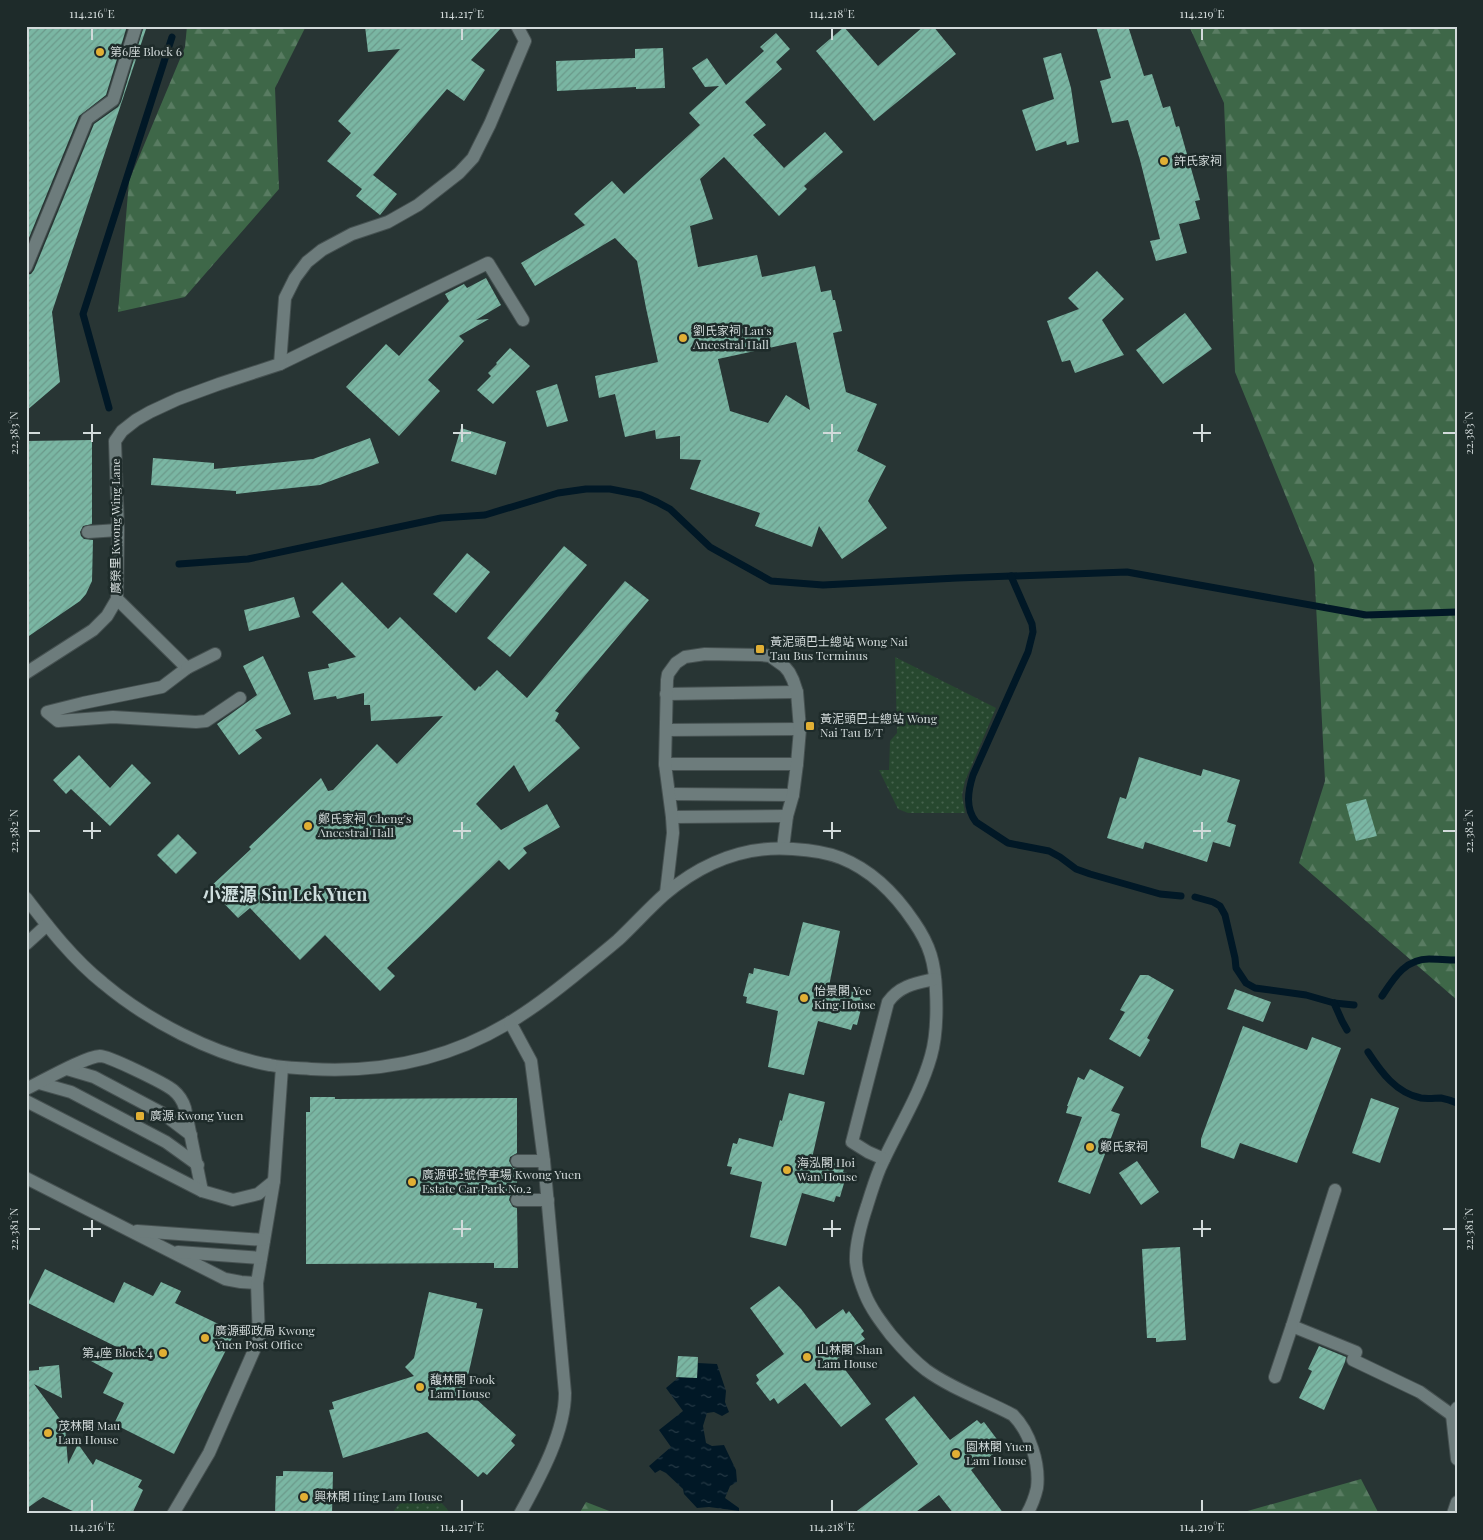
<svg xmlns="http://www.w3.org/2000/svg" width="1483" height="1540" font-family="'Playfair Display','Noto Sans TC',serif">
<style>
.grass{fill:url(#grass-dots)}
.forest{fill:url(#forest-firs)}
.water{fill:url(#water-ripples)}
.lines{fill:none;stroke-linecap:round;stroke-linejoin:round}
.stream{stroke:#011826;stroke-width:7}
.building{fill:url(#building-hatch);fill-rule:evenodd}
.minor-casing{stroke:#465151;stroke-width:14}
.minor{stroke:#6d7c7c;stroke-width:12}
.ticks{fill:none;stroke:#d2dada;stroke-width:2}
.poi-dot{fill:#e1af34;stroke:#1e2b2a;stroke-width:2}
.labels{text-anchor:middle;stroke-width:5;stroke-linejoin:round;paint-order:stroke}
.poi-label{font-size:12px;fill:#d2dada;stroke:#1e2b2a;text-anchor:start}
.street-label{font-size:12px;fill:#d2dada;stroke:#1e2b2a}
.district-label{font-size:18px;font-weight:bold;fill:#cedede;stroke:#1e2b2a}
.neatline{fill:none;stroke:#d2dada;stroke-width:2}
.ticks-label{font-size:12px;text-anchor:middle;fill:#d2dada}
</style>
<defs>
<pattern id="grass-dots" width="8" height="8" patternUnits="userSpaceOnUse" patternTransform="scale(1.25)"><rect width="8" height="8" fill="#27482f"/><path d="M2 2h.1M6 6h.1" fill="none" stroke="#45624d" stroke-width="1.8" stroke-linecap="round"/></pattern>
<pattern id="forest-firs" width="22" height="20" patternUnits="userSpaceOnUse" patternTransform="scale(1.25)"><rect width="22" height="20" fill="#3e6748"/><path d="M5 1l3.5 6h-7zM16 11l3.5 6h-7z" fill="#597c62"/></pattern>
<pattern id="water-ripples" width="26" height="14" patternUnits="userSpaceOnUse" patternTransform="scale(1.25)"><rect width="26" height="14" fill="#011826"/><path d="M2 4q2-2 4 0t4 0M15 11q2-2 4 0t4 0" fill="none" stroke="#253945"/></pattern>
<pattern id="building-hatch" width="6" height="6" patternUnits="userSpaceOnUse" patternTransform="scale(1.25)"><rect width="6" height="6" fill="#7ab6a3"/><path d="M-1 1l2-2M0 6l6-6M5 7l2-2" fill="none" stroke="#6b998a"/></pattern>
</defs>
<rect width="100%" height="100%" fill="#283534"/>
<g class="grass">
<path d="M895 657 996 708 965 781 962 795 965 813H908L898 809 879 770H889L890 741 897 733Z"/>
<path d="M422 1495C435 1498 444 1502 450 1514H392C399 1501 408 1497 422 1495Z"/>
</g>
<g class="forest">
<path d="M187 26H306L275 88 279 189 185 297 118 312 129 181 185 47Z"/>
<path d="M1189 26H1457V1000L1299 863 1325 781 1314 565 1235 372 1224 103Z"/>
<path d="M1361 1479 1379 1514H1237Z"/>
<path d="M586 1502 617 1514H579Z"/>
</g>
<path class="water" d="M698 1363 717 1364 726 1391 725 1402 729 1412 722 1416 714 1412 707 1413 703 1426 706 1443 712 1446 724 1445 736 1470 737 1482 730 1486 725 1498 739 1508V1511L709 1507 697 1508 684 1494 683 1489 666 1473 660 1470 655 1473 649 1466 671 1447 659 1430 683 1411 666 1388 679 1377 697 1378Z"/>
<g class="lines">
<g class="stream">
<path d="M109 408 83 314 172 37"/>
<path d="M179 564 248 559 441 518 485 515 558 493 586 489H610L641 495 657 502 670 509 710 547 771 581 823 585 957 578 1127 572 1366 615 1457 612"/>
<path d="M1011 576 1032 624 1033 632 1028 652 973 775C968 791 965 808 976 822L1008 843 1049 851 1060 857 1076 869 1090 874 1160 894 1181 896"/>
<path d="M1195 897 1213 902 1220 906 1225 915 1235 958 1236 968 1246 983 1255 988 1306 995 1334 1003 1354 1005"/>
<path d="M1382 996C1394 978 1405 959 1429 959 1438 959 1447 960 1457 960"/>
<path d="M1334 1003 1342 1021 1347 1030"/>
<path d="M1368 1052C1381 1072 1396 1093 1421 1098 1428 1099 1435 1098 1441 1098 1446 1099 1452 1101 1457 1103"/>
</g>
</g>
<g class="building">
<path d="M26 26H127L106 95 79 116 26 245Z"/>
<path d="M144 26H147L52 312 60 382 26 411V275L31 274 34 270 94 124 118 107 121 102Z"/>
<path d="M365 26H503L471 60 485 70 464 101 447 89 373 175 397 194 380 215 356 196 362 189 327 161 351 133 338 121 400 49 368 52Z"/>
<path d="M924 26H933L956 54 874 121 816 51 844 27 878 66Z"/>
<path d="M1096 26H1128L1144 76 1152 74 1163 108 1170 106 1176 127 1179 126 1200 200 1195 201 1200 219 1179 224 1187 253 1156 261 1150 241 1160 239 1140 160 1128 120 1112 123 1100 81 1111 78Z"/>
<path d="M776 33 790 49 776 62 782 69 745 102 766 125 753 135 784 168 825 132 843 152 804 186 807 189 779 216 724 157 700 179 713 219 690 226 698 267 757 255 762 277 815 266 821 292 831 290 833 300H835L842 331 833 333 846 392 877 404 857 451 886 466 868 501 887 528 842 559 819 526 812 547 755 526 760 513 690 489 701 460 680 459V436L656 439 655 430 625 437 615 394 599 398 595 376 658 362 646 308 637 261 615 238 535 286 521 263 585 225 574 214 612 181 624 194 700 125 689 113 719 86 705 87 692 68 707 58 726 85 764 51 760 47ZM796 342 810 410 786 395 768 423 730 411 718 359Z"/>
<path d="M663 48 665 88 636 89V87L557 91 556 61 635 58V49Z"/>
<path d="M1061 53 1071 88 1079 142 1067 145 1066 141 1036 151 1022 110 1054 99 1043 58Z"/>
<path d="M1097 271 1124 299 1102 320 1124 355 1075 373 1070 360 1062 362 1047 321 1079 309 1068 298Z"/>
<path d="M486 278 501 305 476 320 489 319 459 336 464 341 428 380 440 391 399 436 346 387 386 344 399 356 449 301 445 294 464 284 467 288Z"/>
<path d="M1185 313 1212 349 1163 384 1136 350Z"/>
<path d="M510 348 530 366 493 404 477 390 491 376 488 373 497 364 496 363Z"/>
<path d="M557 384 568 421 547 427 536 391Z"/>
<path d="M461 428 506 442 496 475 451 461Z"/>
<path d="M370 438 379 463 320 485 236 494V491L151 485 153 458 214 463V469L313 459Z"/>
<path d="M92 440V524L83 526 80 532 81 536 84 539 93 540 92 581 86 594 80 601 26 638V441Z"/>
<path d="M564 546 587 565 510 657 487 638Z"/>
<path d="M467 553 490 572 456 613 433 594Z"/>
<path d="M625 581 649 600 555 711 559 713 555 721 559 724 580 748 529 792 514 765 476 804 501 830 547 804 560 827 523 848 527 853 509 870 499 860 387 968 395 976 380 991 325 935 300 960 250 908 238 918 209 888 251 849 249 847 321 778 328 791 333 790 377 744 397 764 443 716 371 721 370 705H364V693L337 699 336 696 314 700 308 672 329 668 328 664 356 657 312 612 342 582 388 629 400 617 475 691 479 686 480 687 497 670 527 698Z"/>
<path d="M294 597 300 617 249 631 244 610Z"/>
<path d="M263 656 291 714 255 730 262 738 239 755 217 724 257 695 243 666Z"/>
<path d="M79 755 110 788 132 764 151 783 110 826 71 789 66 794 53 780Z"/>
<path d="M1139 757 1201 776 1203 769 1240 780 1227 822 1236 825 1230 847 1213 842 1207 862 1145 842 1143 849 1107 838 1120 797 1126 799Z"/>
<path d="M1366 799 1377 836 1356 841 1346 804Z"/>
<path d="M178 834 197 853 176 874 157 855Z"/>
<path d="M803 922 840 931 829 986 861 994 860 999 863 1001 857 1025 853 1024 851 1030 818 1021 804 1075 768 1067 778 1011 746 1003 747 997 743 996 749 973 753 974 754 968 789 976Z"/>
<path d="M1140 975H1148L1174 990 1147 1038 1150 1040 1140 1057 1109 1039 1125 1012 1120 1010Z"/>
<path d="M1235 989 1271 1002 1263 1022 1227 1009Z"/>
<path d="M1243 1026 1307 1050 1312 1037 1341 1048 1297 1163 1240 1143 1234 1159 1201 1147V1139Z"/>
<path d="M1090 1069 1124 1087 1111 1111 1120 1114 1090 1194 1058 1182 1082 1117 1066 1113 1068 1106H1067L1078 1077 1084 1080Z"/>
<path d="M789 1093 825 1102 812 1158 845 1166 843 1172 847 1173 840 1197 836 1196 834 1202 802 1193 786 1246 750 1237 762 1182 730 1174 732 1167 727 1166 733 1143 737 1144 739 1138 773 1147 780 1120 782 1121Z"/>
<path d="M310 1097H335V1099L517 1098V1153L510 1157 509 1161 513 1168 517 1169V1192L510 1196 509 1200 513 1207 517 1208 518 1268H494V1263L306 1264V1112H310Z"/>
<path d="M1371 1098 1399 1108 1380 1163 1352 1153Z"/>
<path d="M1137 1161 1159 1192 1141 1205 1119 1173Z"/>
<path d="M1180 1247 1186 1340 1156 1342V1338H1147L1142 1249Z"/>
<path d="M45 1269 114 1303 124 1282 153 1296 161 1282 181 1291 175 1303 235 1332 174 1454 114 1424 124 1403 103 1393 113 1373 91 1361 137 1357 28 1303Z"/>
<path d="M779 1286 801 1309 816 1329 843 1309 846 1314 849 1311 864 1331 861 1334 865 1339 837 1359 871 1404 841 1427 805 1383 778 1404 774 1398 770 1401 756 1383 759 1380 756 1375 784 1354 750 1308Z"/>
<path d="M429 1292 477 1303 476 1308 483 1309 465 1389 516 1435 511 1441 515 1445 487 1475 483 1472 478 1477 427 1432 343 1458 329 1410 334 1409 332 1402 414 1376 405 1367 414 1358Z"/>
<path d="M1319 1346 1346 1357 1345 1362 1324 1410 1299 1398 1312 1371 1308 1369Z"/>
<path d="M678 1356 698 1357 697 1378 676 1377Z"/>
<path d="M59 1365 62 1398 34 1384 65 1426 68 1464 78 1444 93 1465 96 1459 142 1480 138 1487 143 1490 132 1514H79L43 1497 26 1509V1371L39 1370V1367Z"/>
<path d="M914 1396 950 1440 977 1420 981 1424 984 1422 999 1442 995 1445 999 1450 971 1470 1004 1514H954L939 1495 913 1514H853L918 1464 885 1419Z"/>
<path d="M283 1471 333 1472 332 1514H275L276 1476H283Z"/>
</g>
<g class="lines">
<defs>
<g id="minor">
<path d="M26 267 87 119 113 100 136 26"/>
<path d="M280 364 488 263 523 320"/>
<path d="M88 532 118 530"/>
<path d="M117 599 187 668 162 687 83 703 47 712 58 721 113 717 196 722 206 721 240 698"/>
<path d="M187 668 215 654"/>
<path d="M26 673 93 630 107 616 117 599 118 530 115 441 122 431 136 420 150 412 178 399 219 384 280 364 285 298 295 278 307 262 322 250 352 234 388 222 418 205 459 173 473 158 490 124 525 41 517 26"/>
<path d="M666 694 797 692"/>
<path d="M666 730 800 729"/>
<path d="M665 764H797"/>
<path d="M670 794 793 795"/>
<path d="M672 817 787 816"/>
<path d="M666 893 673 833 672 817 665 764 667 680 668 674 676 663 685 657 705 654 761 655 770 656 784 666 789 672 793 680 797 692 800 729 797 764 793 795 787 816 783 848"/>
<path d="M26 898C49 928 73 959 103 983 147 1020 213 1055 270 1065 284 1068 298 1068 311 1069 380 1073 448 1059 507 1024 531 1010 553 993 574 976 589 964 604 952 618 940 634 925 649 908 665 894 702 863 745 845 793 849 809 850 826 852 841 858 871 870 896 895 914 922 930 945 935 963 936 991 937 1012 937 1035 931 1056 920 1095 897 1130 880 1168 875 1180 871 1193 867 1206 861 1224 855 1244 856 1262 857 1273 861 1284 865 1294 871 1309 881 1322 891 1335 902 1348 913 1360 926 1370 952 1389 985 1400 1013 1415 1030 1432 1040 1464 1037 1488 1035 1497 1032 1505 1027 1514"/>
<path d="M26 944 47 925"/>
<path d="M510 1022 531 1061 544 1161 565 1393C565 1433 539 1479 520 1514"/>
<path d="M67 1069 94 1077 162 1113 191 1135"/>
<path d="M39 1083 71 1092 166 1142 198 1165"/>
<path d="M26 1089C43 1081 84 1057 100 1056 109 1056 164 1083 173 1090 179 1095 183 1101 185 1108L202 1191"/>
<path d="M26 1101 202 1191 233 1200 258 1194 274 1181"/>
<path d="M884 1159 868 1152 852 1142 888 1002C900 985 917 983 935 979"/>
<path d="M517 1161H544"/>
<path d="M26 1178 225 1279 241 1282 257 1283 274 1181 282 1067"/>
<path d="M1335 1190 1292 1326 1356 1352 1353 1360 1420 1392 1452 1415"/>
<path d="M517 1200H548"/>
<path d="M137 1231 264 1240"/>
<path d="M178 1252 261 1258"/>
<path d="M1275 1377 1292 1326"/>
<path d="M1457 1408 1452 1415 1457 1459"/>
<path d="M173 1514 209 1453 259 1339 257 1283"/>
<path d="M1453 1514 1457 1502"/>
</g>
</defs>
<use href="#minor" class="minor-casing"/>
<use href="#minor" class="minor"/>
</g>
<path class="ticks" d="M92 28V40M462 28V40M832 28V40M1202 28V40M92 424V442M462 424V442M832 424V442M1202 424V442M28 433H40M83 433H101M453 433H471M823 433H841M1193 433H1211M1443 433H1456M92 822V839M462 822V839M832 822V839M1202 822V839M28 831H40M83 831H101M453 831H471M823 831H841M1193 831H1211M1443 831H1456M92 1220V1237M462 1220V1237M832 1220V1237M1202 1220V1237M28 1229H40M83 1229H101M453 1229H471M823 1229H841M1193 1229H1211M1443 1229H1456M92 1500V1512M462 1500V1512M832 1500V1512M1202 1500V1512"/>
<g class="poi-dot">
<circle cx="100" cy="52" r="5"/>
<circle cx="1164" cy="161" r="5"/>
<circle cx="683" cy="338" r="5"/>
<rect x="755" y="644" width="10" height="10" rx="2.5"/>
<rect x="805" y="721" width="10" height="10" rx="2.5"/>
<circle cx="308" cy="826" r="5"/>
<circle cx="804" cy="998" r="5"/>
<rect x="135" y="1111" width="10" height="10" rx="2.5"/>
<circle cx="1090" cy="1147" r="5"/>
<circle cx="787" cy="1170" r="5"/>
<circle cx="412" cy="1182" r="5"/>
<circle cx="205" cy="1338" r="5"/>
<circle cx="163" cy="1353" r="5"/>
<circle cx="807" cy="1357" r="5"/>
<circle cx="420" cy="1387" r="5"/>
<circle cx="48" cy="1433" r="5"/>
<circle cx="956" cy="1454" r="5"/>
<circle cx="304" cy="1497" r="5"/>
</g>
<g class="labels">
<g class="poi-label">
<text x="110" y="56">第6座 Block 6</text>
<text x="1174" y="165">許氏家祠</text>
<text x="693" y="335">劉氏家祠 Lau's<tspan x="693" dy="14">Ancestral Hall</tspan></text>
<text x="770" y="646">黃泥頭巴士總站 Wong Nai<tspan x="770" dy="14">Tau Bus Terminus</tspan></text>
<text x="820" y="723">黃泥頭巴士總站 Wong<tspan x="820" dy="14">Nai Tau B/T</tspan></text>
<text x="318" y="823">鄭氏家祠 Cheng's<tspan x="318" dy="14">Ancestral Hall</tspan></text>
<text x="814" y="995">怡景閣 Yee<tspan x="814" dy="14">King House</tspan></text>
<text x="150" y="1120">廣源 Kwong Yuen</text>
<text x="1100" y="1151">鄭氏家祠</text>
<text x="797" y="1167">海泓閣 Hoi<tspan x="797" dy="14">Wan House</tspan></text>
<text x="422" y="1179">廣源邨2號停車場 Kwong Yuen<tspan x="422" dy="14">Estate Car Park No.2</tspan></text>
<text x="215" y="1335">廣源郵政局 Kwong<tspan x="215" dy="14">Yuen Post Office</tspan></text>
<text x="817" y="1354">山林閣 Shan<tspan x="817" dy="14">Lam House</tspan></text>
<text x="153" y="1357" text-anchor="end">第4座 Block 4</text>
<text x="430" y="1384">馥林閣 Fook<tspan x="430" dy="14">Lam House</tspan></text>
<text x="58" y="1430">茂林閣 Mau<tspan x="58" dy="14">Lam House</tspan></text>
<text x="966" y="1451">園林閣 Yuen<tspan x="966" dy="14">Lam House</tspan></text>
<text x="314" y="1501">興林閣 Hing Lam House</text>
</g>
<g class="street-label">
<text transform="translate(116 526) rotate(-90)" y="4">廣榮里 Kwong Wing Lane</text>
</g>
<g class="district-label">
<text x="285" y="901">小瀝源 Siu Lek Yuen</text>
</g>
</g>
<rect width="1483" height="1540" fill="none" stroke="#1e2b2a" stroke-width="55"/>
<rect x="28" y="28" width="1428" height="1484" class="neatline"/>
<g class="ticks-label">
<text x="92" y="18">114.216°E</text>
<text x="462" y="18">114.217°E</text>
<text x="832" y="18">114.218°E</text>
<text x="1202" y="18">114.219°E</text>
<text transform="translate(14 433) rotate(-90)" y="4">22.383°N</text>
<text transform="translate(1469 433) rotate(-90)" y="4">22.383°N</text>
<text transform="translate(14 831) rotate(-90)" y="4">22.382°N</text>
<text transform="translate(1469 831) rotate(-90)" y="4">22.382°N</text>
<text transform="translate(14 1229) rotate(-90)" y="4">22.381°N</text>
<text transform="translate(1469 1229) rotate(-90)" y="4">22.381°N</text>
<text x="92" y="1531">114.216°E</text>
<text x="462" y="1531">114.217°E</text>
<text x="832" y="1531">114.218°E</text>
<text x="1202" y="1531">114.219°E</text>
</g>
</svg>
